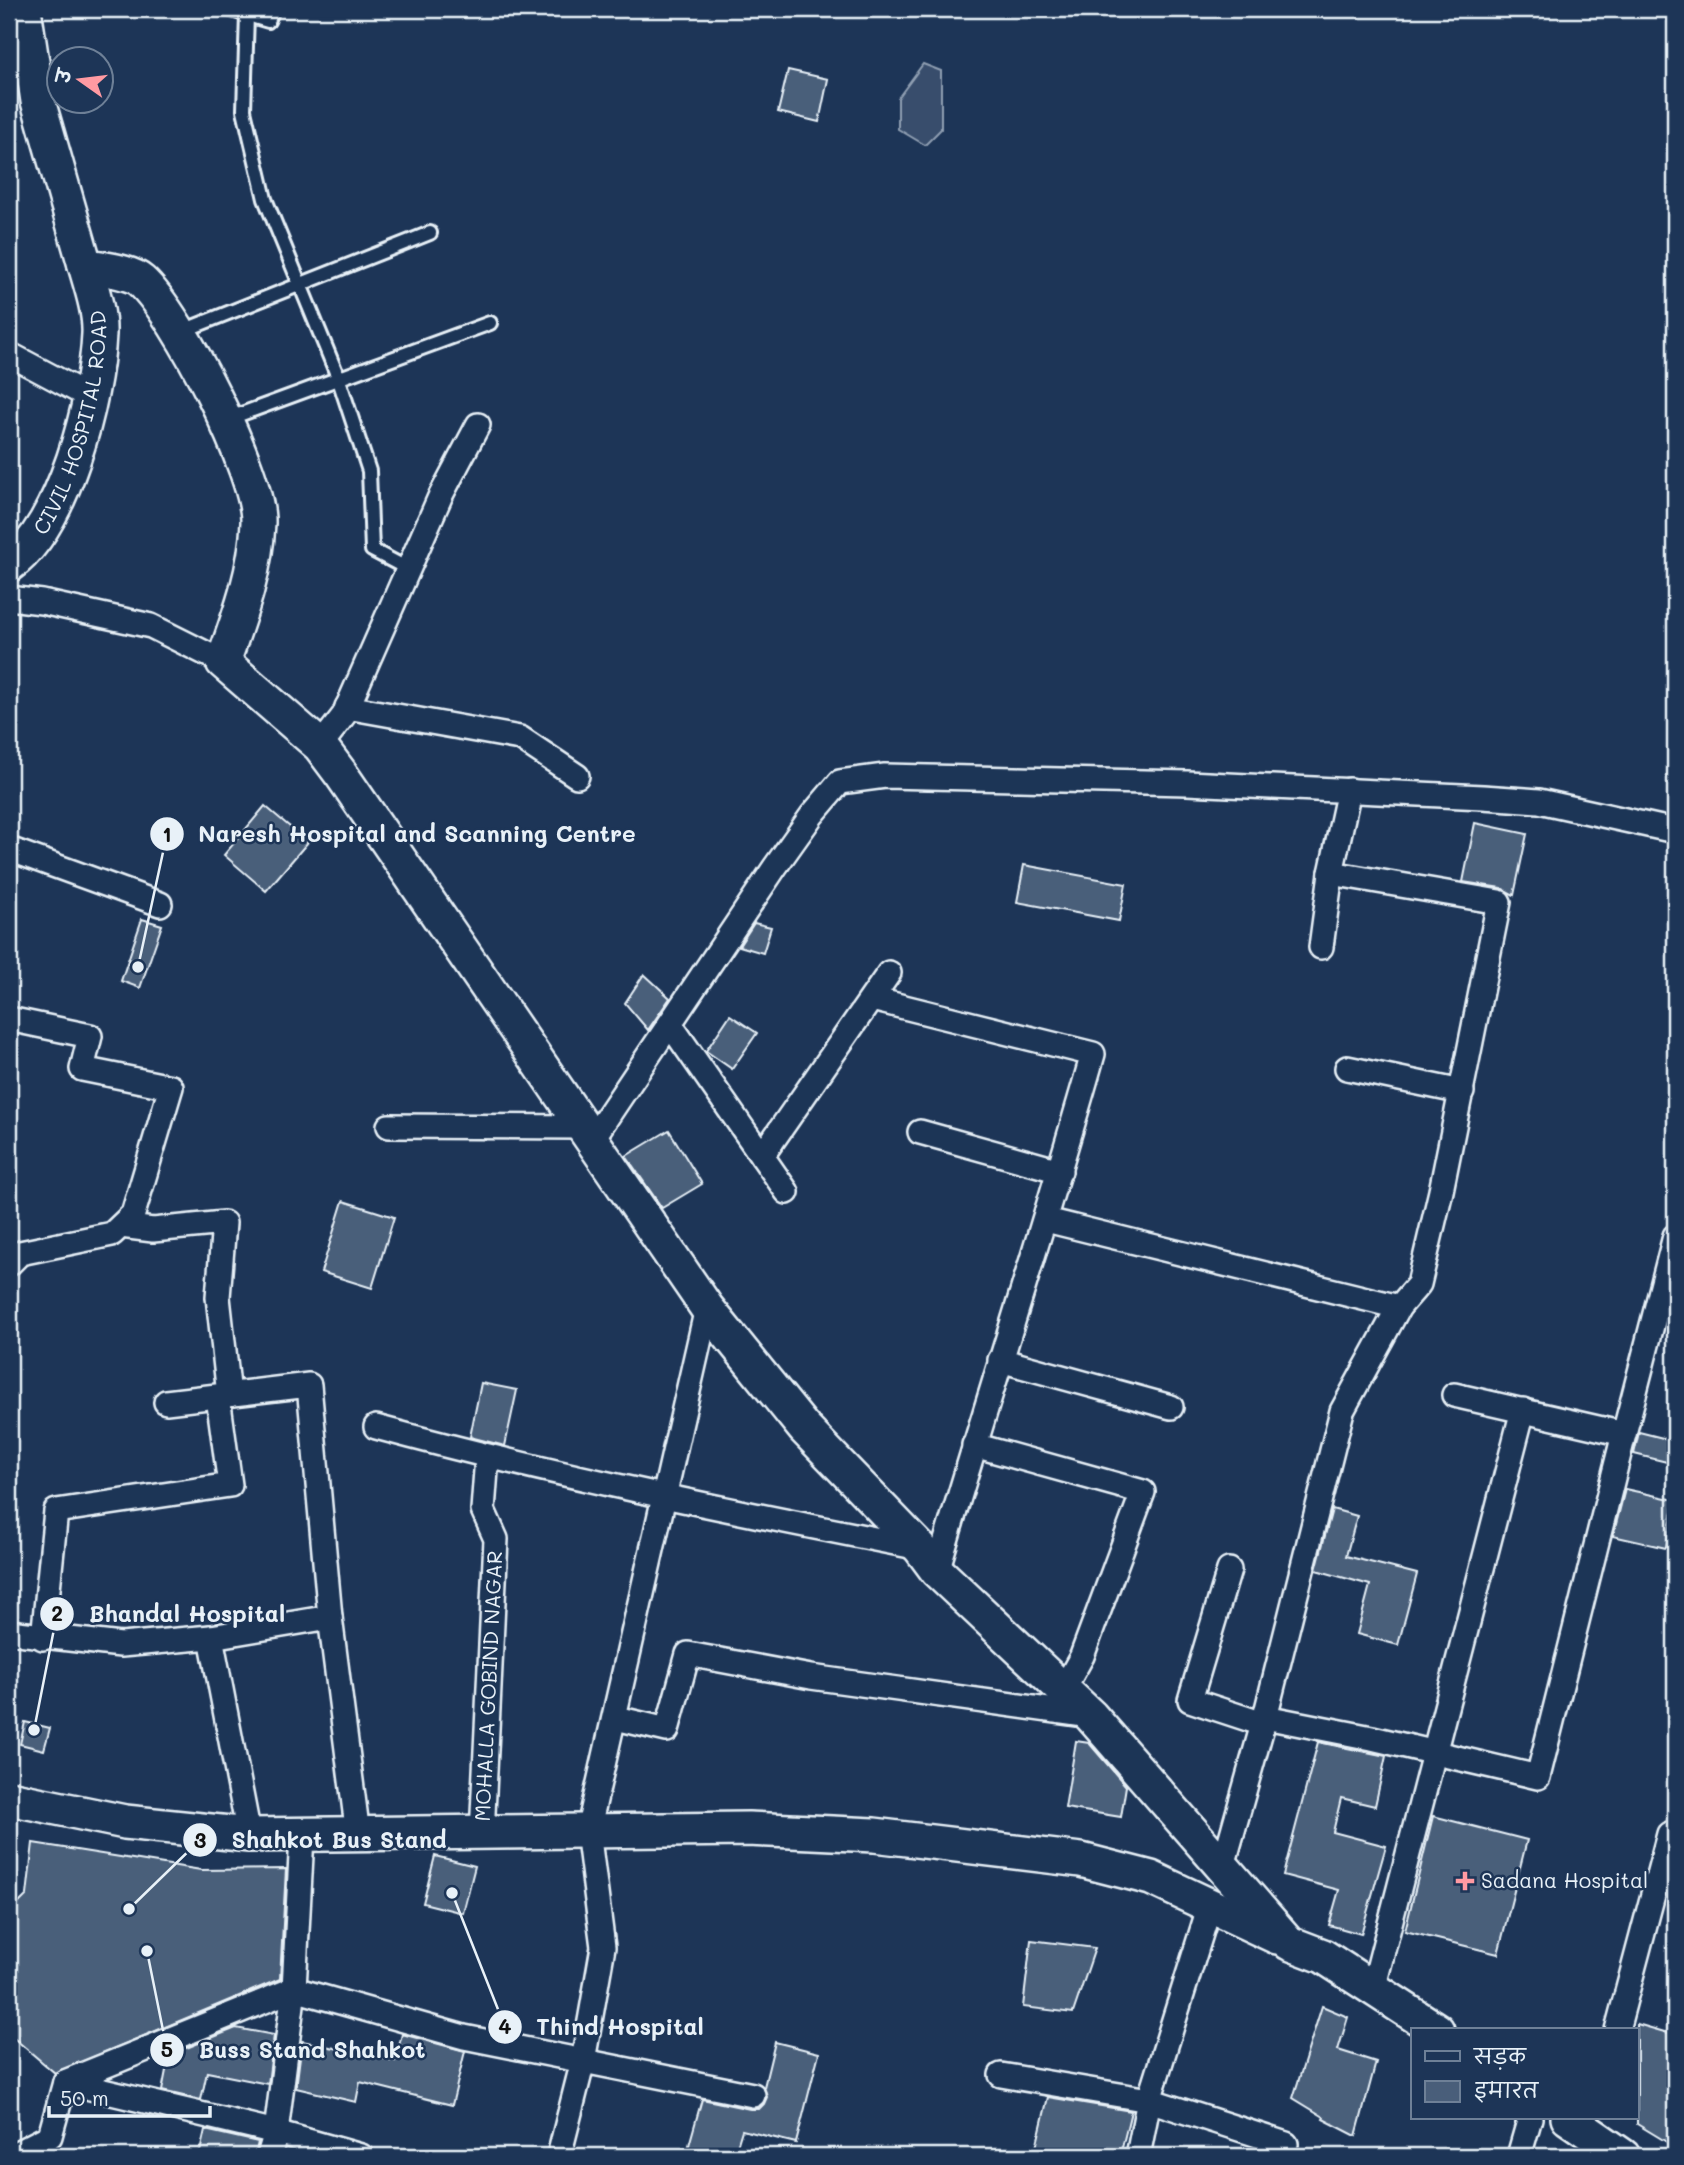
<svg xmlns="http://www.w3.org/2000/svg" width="1684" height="2165" font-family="Mali,'Playpen Sans Deva',sans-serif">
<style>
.green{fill:#374d6c;stroke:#909fb2;stroke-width:2}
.building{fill:#495e7a;stroke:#e8f1f8;stroke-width:2}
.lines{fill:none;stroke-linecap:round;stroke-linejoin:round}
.lane-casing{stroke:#e8f1f8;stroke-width:18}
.street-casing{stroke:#e8f1f8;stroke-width:28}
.secondary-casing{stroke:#e8f1f8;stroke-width:38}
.lane{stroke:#1d3557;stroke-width:12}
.street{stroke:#1d3557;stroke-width:23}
.secondary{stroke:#1d3557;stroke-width:33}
.poi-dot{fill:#ff9aa2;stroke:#1d3557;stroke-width:2.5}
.labels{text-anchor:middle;stroke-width:5;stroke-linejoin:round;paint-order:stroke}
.street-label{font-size:21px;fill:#e8f1f8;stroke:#1d3557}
.poi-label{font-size:21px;fill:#e8f1f8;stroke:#1d3557;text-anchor:start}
.leader{fill:none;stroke:#e8f1f8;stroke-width:2.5}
.callout-dot{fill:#e8f1f8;stroke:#1d3557;stroke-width:2.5}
.mark-label{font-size:21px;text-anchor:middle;font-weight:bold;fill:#111}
.callout-label{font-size:23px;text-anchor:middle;font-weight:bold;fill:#e8f1f8;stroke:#1d3557;stroke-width:5;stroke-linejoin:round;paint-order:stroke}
</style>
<rect width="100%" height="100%" fill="#1d3557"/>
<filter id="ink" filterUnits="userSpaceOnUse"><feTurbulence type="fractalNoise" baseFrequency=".0143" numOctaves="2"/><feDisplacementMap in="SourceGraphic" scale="14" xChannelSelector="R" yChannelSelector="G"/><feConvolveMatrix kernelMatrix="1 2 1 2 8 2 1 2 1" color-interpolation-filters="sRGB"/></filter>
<g filter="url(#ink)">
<path class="green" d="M923 64 941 71V129L925 145 898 129V98Z"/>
<g class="building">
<path d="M788 70 828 79 819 122 778 112Z"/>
<path d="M265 806 308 842 266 891 224 855Z"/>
<path d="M1475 823 1527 834 1514 895 1501 888 1463 882Z"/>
<path d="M1024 865 1126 884 1119 921 1017 902Z"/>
<path d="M142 919 162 925 140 988 121 981Z"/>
<path d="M754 923 771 927 763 953 739 946Z"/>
<path d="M644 974 670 998 648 1030 625 1003Z"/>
<path d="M730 1015 757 1033 732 1069 706 1051Z"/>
<path d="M669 1130 702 1184 662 1208 626 1156Z"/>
<path d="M343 1201 394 1217 372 1288 321 1272Z"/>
<path d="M481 1383 517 1390 505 1446 470 1437Z"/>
<path d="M1639 1432 1675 1441V1464L1634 1454Z"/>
<path d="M1625 1489 1675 1500 1666 1548 1613 1536Z"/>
<path d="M1332 1509 1357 1516 1346 1556 1417 1574 1398 1645 1357 1634 1370 1585 1316 1570Z"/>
<path d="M25 1722 50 1728 44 1750 20 1744Z"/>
<path d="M1076 1741 1089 1743 1126 1786 1121 1817 1065 1808Z"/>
<path d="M1318 1742 1386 1756 1375 1806 1341 1798 1333 1832 1386 1846 1361 1934 1329 1925 1339 1890 1283 1875Z"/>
<path d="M1433 1816 1527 1840 1498 1954 1405 1931Z"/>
<path d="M33 1843 201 1870 286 1869 280 1979 55 2073 9 2034V1913L27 1895Z"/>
<path d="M435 1856 475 1866 463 1913 423 1903Z"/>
<path d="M1031 1940 1095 1948 1073 2013 1023 2007Z"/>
<path d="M1322 2006 1348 2017 1338 2050 1376 2062 1356 2136 1323 2119 1324 2117 1293 2098Z"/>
<path d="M1637 2024 1675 2035V2147L1637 2124Z"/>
<path d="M236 2028 274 2035 268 2084 207 2072 201 2100 162 2091 169 2055Z"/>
<path d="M402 2034 465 2051 452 2105 360 2082 356 2102 296 2088 302 2041 395 2061Z"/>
<path d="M775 2042 819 2053 796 2143 742 2130 734 2156H686L702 2099 750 2109H759L764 2104 767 2097 764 2087Z"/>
<path d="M1048 2097 1131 2111 1120 2156H1034Z"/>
<path d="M205 2130 258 2142 255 2156H199Z"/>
</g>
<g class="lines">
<defs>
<g id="lane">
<path d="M228 9 268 21 273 9"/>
<path d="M247 14 244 110 265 199 338 377 369 471 372 550 408 569"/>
<path d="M180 332 430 233"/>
<path d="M225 420 490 323"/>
</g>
<g id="street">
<path d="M9 354 90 397"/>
<path d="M9 598 42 602 151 626 223 662"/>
<path d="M347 707 520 738 577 776"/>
<path d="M320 746 344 715 440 497 478 425"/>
<path d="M9 849 160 904"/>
<path d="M1321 947 1331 873 1349 790"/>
<path d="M872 999 1093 1054C1044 1227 988 1398 937 1571"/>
<path d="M9 1019 90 1036 82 1069 171 1087 133 1214 112 1234 20 1253 9 1264"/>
<path d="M670 1024 787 1192"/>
<path d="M1347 1068 1462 1092"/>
<path d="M389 1126 584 1127"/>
<path d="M920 1132 1060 1171"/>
<path d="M593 1138 775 867 812 815 840 782 885 776 1187 783 1483 797 1539 801 1675 831"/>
<path d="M762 1156 889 973"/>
<path d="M1046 1220 1399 1307"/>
<path d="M121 1226 153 1230 224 1223 218 1297 229 1395"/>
<path d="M1000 1360 1171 1407"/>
<path d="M1454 1395 1624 1434 1675 1236"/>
<path d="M166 1402 309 1385 330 1617 358 1835"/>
<path d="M376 1427C556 1476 737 1512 920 1548"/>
<path d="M974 1445 1143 1492 1082 1656 1063 1690"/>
<path d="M1229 1570 1190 1700 1263 1724"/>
<path d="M9 1632 121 1645 211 1637 330 1617"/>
<path d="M211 1637 249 1835"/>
<path d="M43 1638 56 1511 230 1485 218 1397"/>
<path d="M1265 1717 1372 1738 1538 1777 1624 1434"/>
<path d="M616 1718 667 1730 688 1654 811 1677 1091 1716"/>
<path id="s1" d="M482 1835 496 1539 483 1510 487 1457"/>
<path d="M1223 1866 1265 1717 1342 1411 1399 1307 1419 1284 1441 1191 1499 902 1331 873"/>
<path d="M1373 1989 1523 1410"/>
<path d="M1617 2030 1669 1834 1675 1836"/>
<path d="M1001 2075 1149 2100 1286 2144"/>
<path d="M65 2082 276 2132 361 2156"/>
<path d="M11 2156 50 2136 65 2082 294 1989 302 1836"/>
<path d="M269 2156 276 2132 294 1989 464 2037 753 2095"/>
<path d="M559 2156 583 2061 603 1947 588 1831 707 1308"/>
<path d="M1138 2156 1149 2100 1210 1905"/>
<path d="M1519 2156 1530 2118"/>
</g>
<g id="secondary">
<path d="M24 9 38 101 85 265C101 269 130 271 141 281 178 314 260 474 258 523 256 572 239 617 223 662L320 746 341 774 707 1308 804 1428 920 1548 937 1571 1091 1716 1289 1943 1323 1956 1437 2030"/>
<path id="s2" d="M9 565C64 526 96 399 99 334 100 312 91 286 85 265"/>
<path d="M9 1798 125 1822 249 1835 748 1829 874 1835 1081 1860 1151 1878 1277 1937"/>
<path d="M1568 2118 1623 2156"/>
</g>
</defs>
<use href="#lane" class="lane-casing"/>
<use href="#street" class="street-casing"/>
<use href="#secondary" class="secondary-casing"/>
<use href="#lane" class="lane"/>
<use href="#street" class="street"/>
<use href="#secondary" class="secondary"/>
</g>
</g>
<path class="poi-dot" d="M1461.5 1870.5h7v7h7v7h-7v7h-7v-7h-7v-7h7z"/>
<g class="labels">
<g class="street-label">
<text dy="7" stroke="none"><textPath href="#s2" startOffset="161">CIVIL HOSPITAL ROAD</textPath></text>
<text dy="7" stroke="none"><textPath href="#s1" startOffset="149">MOHALLA GOBIND NAGAR</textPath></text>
</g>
<g class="poi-label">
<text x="1481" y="1888">Sadana Hospital</text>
</g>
</g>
<path class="leader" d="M138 967L167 834M34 1730L57 1614M129 1909L200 1840M452 1893L505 2027M147 1951L167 2050"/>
<g class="callout-dot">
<circle cx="138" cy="967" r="7"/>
<circle cx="34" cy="1730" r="7"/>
<circle cx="129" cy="1909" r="7"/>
<circle cx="452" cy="1893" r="7"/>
<circle cx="147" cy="1951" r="7"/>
<circle cx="167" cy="834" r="18"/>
<circle cx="57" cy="1614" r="18"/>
<circle cx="200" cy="1840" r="18"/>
<circle cx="505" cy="2027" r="18"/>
<circle cx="167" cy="2050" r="18"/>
</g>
<g class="mark-label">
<text x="167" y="842">1</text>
<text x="57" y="1621">2</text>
<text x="200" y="1848">3</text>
<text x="505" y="2034">4</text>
<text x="167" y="2057">5</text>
</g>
<g class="callout-label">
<text x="417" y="842">Naresh Hospital and Scanning Centre</text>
<text x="187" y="1622">Bhandal Hospital</text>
<text x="339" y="1848">Shahkot Bus Stand</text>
<text x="620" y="2035">Thind Hospital</text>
<text x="312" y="2058">Buss Stand Shahkot</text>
</g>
<rect width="1684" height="2165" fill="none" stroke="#1d3557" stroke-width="35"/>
<rect x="18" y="18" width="1649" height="2130" fill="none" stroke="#e8f1f8" stroke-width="2.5" filter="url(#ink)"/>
<rect x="1411" y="2028" width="228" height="91" fill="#1d3557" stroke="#6e8097" stroke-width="2"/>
<rect x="1425" y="2051" width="35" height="10" fill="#1d3557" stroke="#6e8097" stroke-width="2"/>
<text x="1474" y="2064" font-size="21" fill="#e8f1f8">सड़क</text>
<rect x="1425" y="2081" width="35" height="21" fill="#495e7a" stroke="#6e8097" stroke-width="2"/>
<text x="1474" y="2098" font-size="21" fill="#e8f1f8">इमारत</text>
<g transform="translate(80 80) rotate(284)"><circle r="33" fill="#1d3557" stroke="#6e8097" stroke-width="2"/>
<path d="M0-5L12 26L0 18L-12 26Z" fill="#ff9aa2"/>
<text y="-10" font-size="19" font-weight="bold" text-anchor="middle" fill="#e8f1f8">उ</text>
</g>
<path d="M49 2106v10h161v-10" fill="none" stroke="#e8f1f8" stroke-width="3.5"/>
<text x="60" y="2106" font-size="21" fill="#e8f1f8" stroke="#1d3557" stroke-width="5" paint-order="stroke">50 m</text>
</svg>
